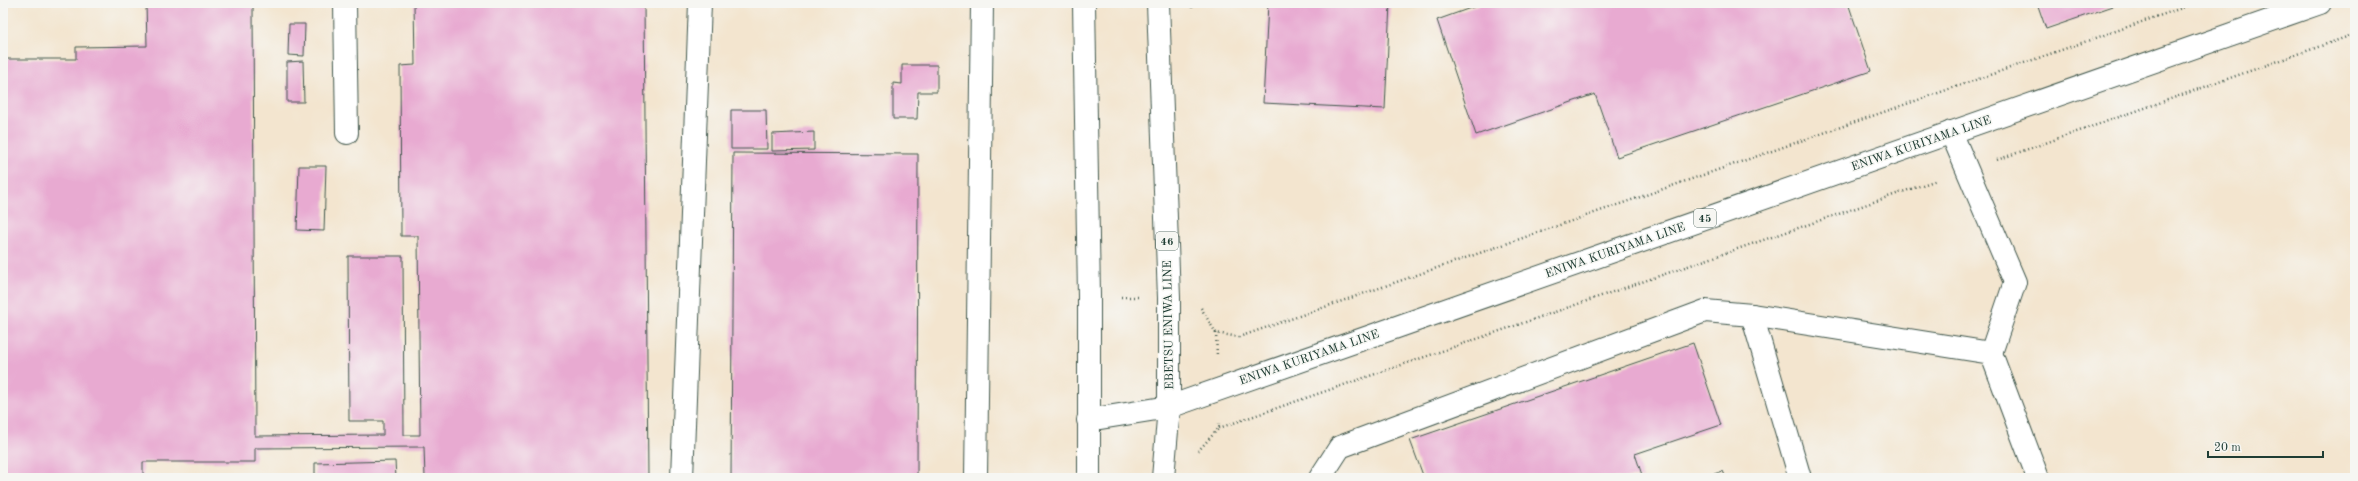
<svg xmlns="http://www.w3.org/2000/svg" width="2358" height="481" font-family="'Old Standard TT',serif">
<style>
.building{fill:#e8aad1}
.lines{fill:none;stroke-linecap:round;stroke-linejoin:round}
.minor-casing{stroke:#3f564b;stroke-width:24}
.major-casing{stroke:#3f564b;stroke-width:24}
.path{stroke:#3f564b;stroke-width:2.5;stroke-dasharray:1 3;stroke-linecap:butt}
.minor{stroke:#fff;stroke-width:22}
.major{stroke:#fff;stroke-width:22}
.labels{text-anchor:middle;stroke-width:3;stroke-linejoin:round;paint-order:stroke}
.shield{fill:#f6f6f2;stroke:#60746d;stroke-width:1}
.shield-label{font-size:11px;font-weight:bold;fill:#1f3d34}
.street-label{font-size:12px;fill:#1f3d34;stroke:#f6f6f2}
</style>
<rect width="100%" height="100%" fill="#f6f6f2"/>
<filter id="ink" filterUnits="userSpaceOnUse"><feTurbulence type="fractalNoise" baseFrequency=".025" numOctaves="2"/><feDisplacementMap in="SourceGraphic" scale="8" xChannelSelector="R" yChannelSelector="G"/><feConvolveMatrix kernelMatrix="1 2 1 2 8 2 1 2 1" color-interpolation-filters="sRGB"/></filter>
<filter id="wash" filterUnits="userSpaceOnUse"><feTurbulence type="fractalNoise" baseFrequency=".012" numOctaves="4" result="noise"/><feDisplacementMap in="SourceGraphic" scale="16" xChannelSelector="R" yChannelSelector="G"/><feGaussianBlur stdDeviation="0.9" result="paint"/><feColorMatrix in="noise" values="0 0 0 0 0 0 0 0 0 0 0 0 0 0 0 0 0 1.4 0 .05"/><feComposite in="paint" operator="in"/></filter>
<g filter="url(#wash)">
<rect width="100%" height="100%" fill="#f3e5cf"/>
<g id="blocks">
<g class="building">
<path d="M146 3H253L255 436 383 435V421H349L348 256H403L404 435H420L418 236H401L400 66 415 65 414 3H644L648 478H425L424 447 255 448V462H143V478H3V59H76V47L147 46Z"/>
<path d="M1268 3H1390L1385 109 1263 103Z"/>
<path d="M1479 3H1848L1871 71 1617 157 1595 94 1476 135 1437 20 1479 5Z"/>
<path d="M2037 3H2122L2046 29Z"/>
<path d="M289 24H305L304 56 288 55Z"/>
<path d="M303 61 304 102H287V62Z"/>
<path d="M902 65H937V92H918L917 119H893V83L902 84Z"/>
<path d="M731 110H766L767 149H731Z"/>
<path d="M814 132V150L772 151V134Z"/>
<path d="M733 153 918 154 917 478H731Z"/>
<path d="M299 166H326L324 231 297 230Z"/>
<path d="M1693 343 1721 425 1635 454 1643 478H1424L1410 440Z"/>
<path d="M395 461 396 478H315V463Z"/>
<path d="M1723 471 1726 478H1702Z"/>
</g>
</g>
</g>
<g filter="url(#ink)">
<use href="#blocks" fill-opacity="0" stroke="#3f564b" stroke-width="1"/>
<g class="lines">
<defs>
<g id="minor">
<path d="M345 3 347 133"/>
<path d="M1951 132 2015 282 1991 353"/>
<path d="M1752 315 1800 478"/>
<path d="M682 478 700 3"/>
<path d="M976 478 982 3"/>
<path d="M1320 478 1340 447 1705 311 1752 315 1991 353 2038 478"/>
</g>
<g id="major">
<path d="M1084 3 1089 296V478"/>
<path d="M1158 3 1169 298V407L1163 478"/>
<path d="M1088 420 1169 407 2320 3"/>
</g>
</defs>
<use href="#minor" class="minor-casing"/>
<use href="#major" class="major-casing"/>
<g class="path">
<path d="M1192 3V11"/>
<path d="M1997 160 2355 34"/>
<path d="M1121 297H1138"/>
<path d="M1201 308 1216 333 1239 337 2196 3"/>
<path d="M1216 333 1217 356"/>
<path d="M1219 428 1937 180"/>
<path d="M1198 451 1219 428V423"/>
</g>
<use href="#minor" class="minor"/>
<use href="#major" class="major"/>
</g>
</g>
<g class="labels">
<g class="shield">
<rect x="1694" y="209" width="22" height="18" rx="3"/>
<rect x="1156" y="232" width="22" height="18" rx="3"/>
</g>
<g class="shield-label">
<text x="1705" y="222">45</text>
<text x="1167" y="245">46</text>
</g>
<g class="street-label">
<text transform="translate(1921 143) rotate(-19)" y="4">ENIWA KURIYAMA LINE</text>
<text transform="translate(1615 250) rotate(-19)" y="4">ENIWA KURIYAMA LINE</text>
<text transform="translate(1168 325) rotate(-91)" y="4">EBETSU ENIWA LINE</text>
<text transform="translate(1309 357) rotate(-19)" y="4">ENIWA KURIYAMA LINE</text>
</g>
</g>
<rect width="2358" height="481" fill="none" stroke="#f6f6f2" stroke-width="16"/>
<path d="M2208 451v6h115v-6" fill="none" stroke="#1f3d34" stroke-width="2"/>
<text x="2214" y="451" font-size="12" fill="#1f3d34" stroke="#f6f6f2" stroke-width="3" paint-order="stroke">20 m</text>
</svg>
